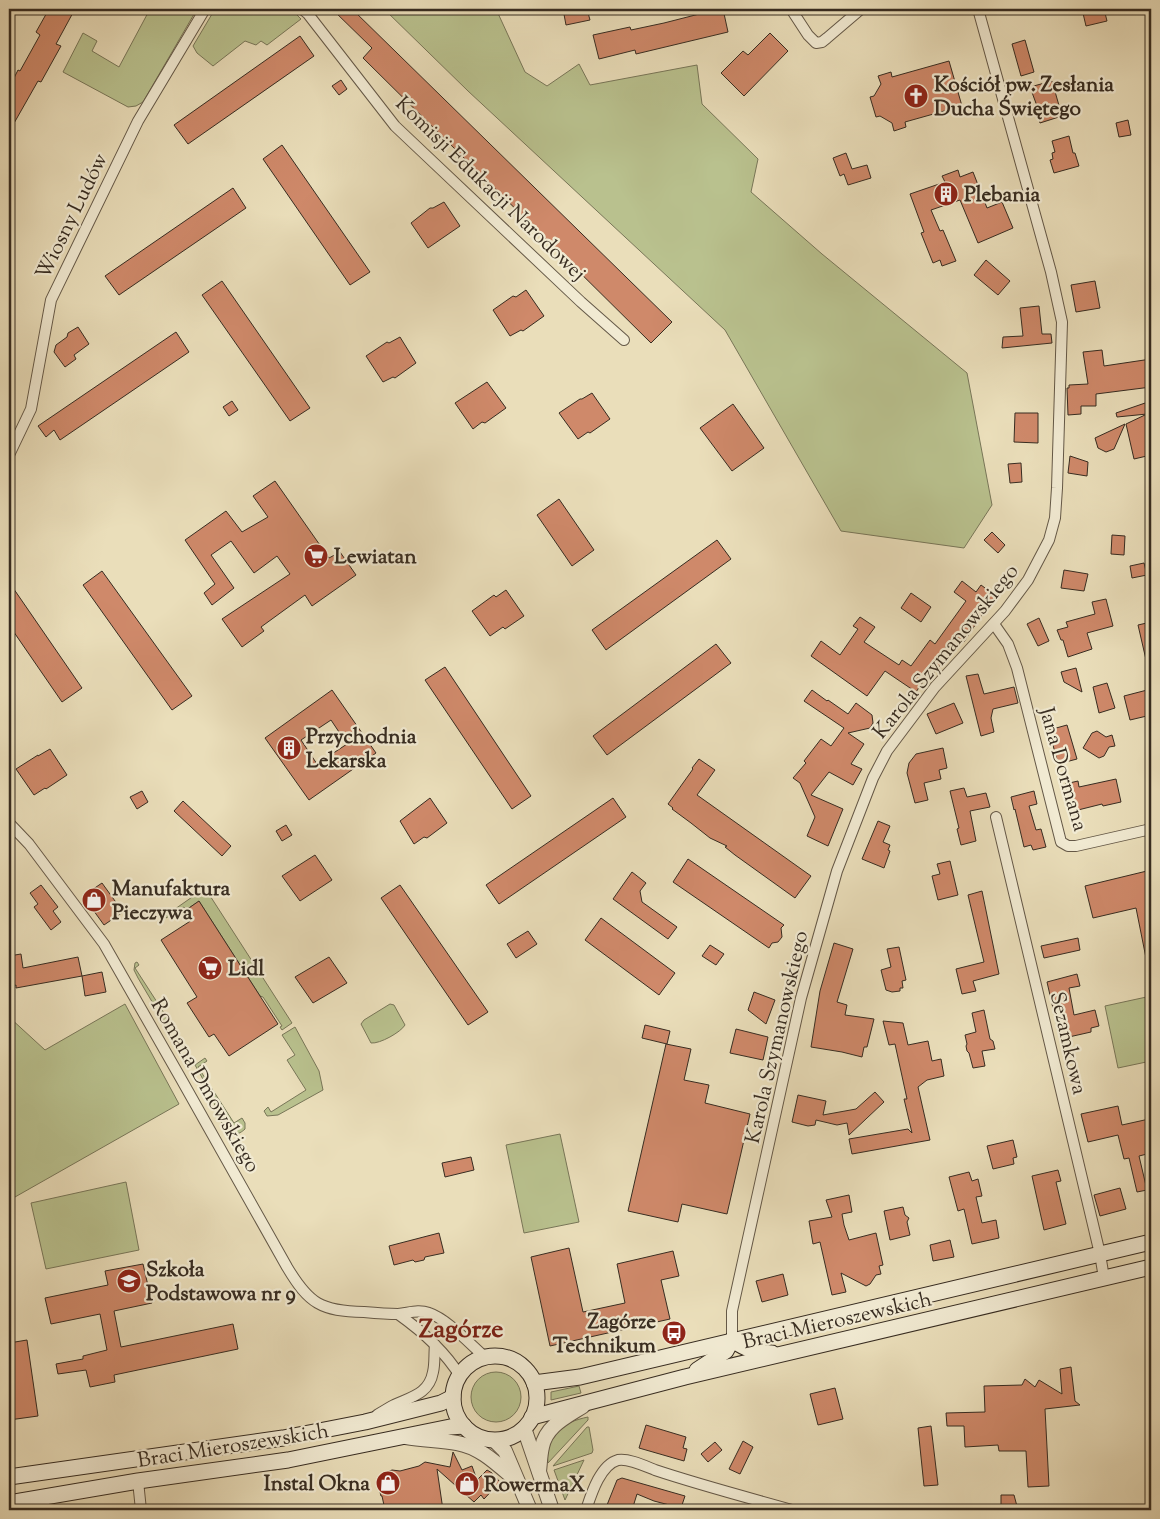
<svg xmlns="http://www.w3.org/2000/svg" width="1160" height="1519" font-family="'Sorts Mill Goudy',serif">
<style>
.green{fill:#b9c18e;stroke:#787658}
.building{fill:#cf896a;stroke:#372c21;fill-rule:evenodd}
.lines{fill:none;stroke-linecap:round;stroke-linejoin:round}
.minor-casing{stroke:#645847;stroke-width:12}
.tertiary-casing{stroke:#645847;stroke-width:16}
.secondary-casing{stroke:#372c21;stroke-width:17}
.minor{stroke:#f1ead2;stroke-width:10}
.tertiary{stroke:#f1ead2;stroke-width:14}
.secondary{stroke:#f1ead2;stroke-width:15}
.labels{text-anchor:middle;stroke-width:4.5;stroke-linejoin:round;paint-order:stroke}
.poi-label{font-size:21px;font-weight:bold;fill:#372c21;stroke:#f1ead2;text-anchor:start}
.street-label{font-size:21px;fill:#372c21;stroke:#f1ead2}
.district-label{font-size:26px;font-weight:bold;fill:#7a1f14;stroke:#f1ead2}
</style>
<rect width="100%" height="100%" fill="#eadeba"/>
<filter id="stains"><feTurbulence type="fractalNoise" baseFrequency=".004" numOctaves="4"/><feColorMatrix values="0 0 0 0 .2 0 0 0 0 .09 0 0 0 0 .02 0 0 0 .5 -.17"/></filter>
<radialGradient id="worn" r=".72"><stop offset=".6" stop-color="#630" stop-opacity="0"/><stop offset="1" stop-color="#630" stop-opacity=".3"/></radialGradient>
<g class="green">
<path d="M150 9H197L143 102 136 106 128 107 63 72 83 33 97 41 92 51 119 67Z"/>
<path d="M215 9H291L301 19 267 45 261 41 256 45 245 41 213 66 197 53 193 46Z"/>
<path d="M384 9H496L525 72 547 86 579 64 590 85 697 65 702 104 758 159 751 192 822 254 967 373 992 505 964 548 841 531 725 330 468 91Z"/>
<path d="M205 888 292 1023 282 1030 280 1027 282 1026 263 997 260 996 199 901 186 910 184 907 166 918 165 916Z"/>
<path d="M137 962 139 965 135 968 188 1050 186 1051 170 1032 138 978 134 970 135 963Z"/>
<path d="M1151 996V1061L1118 1068 1105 1006Z"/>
<path d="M125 1004 179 1104 15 1197H9V1017L45 1050Z"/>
<path d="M390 1004 394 1005 405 1025C401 1032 380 1044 371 1043L361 1024 364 1020Z"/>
<path d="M295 1027 319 1071 323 1090 278 1115 267 1116 264 1111 268 1107 271 1112 306 1090 287 1060 295 1055 282 1035Z"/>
<path d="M205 1058 207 1061 198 1067 234 1123 242 1118 245 1123V1129C239 1135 230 1137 224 1129L209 1090 195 1065Z"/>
<path d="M560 1134 579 1222 524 1233 506 1145Z"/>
<path d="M126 1182 139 1250 46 1269 31 1203Z"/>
<circle cx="496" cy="1397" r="25"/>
<path d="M579 1386 581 1393 551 1400V1392Z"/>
<path d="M588 1417V1420L548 1463C544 1435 563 1422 588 1417Z"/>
<path d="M587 1427H589L593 1450 592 1453 553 1466Z"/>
<path d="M584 1460 565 1500 554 1470Z"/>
</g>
<g class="building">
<path d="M49 9H75L56 44 61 46 41 82 38 81 9 132V88L18 70 20 71 40 35 36 32Z"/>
<path d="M332 9H352L672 322 651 343 363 58 372 48Z"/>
<path d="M563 9H587L590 20 566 25Z"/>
<path d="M710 9H723L728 32 636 54 635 50 599 59 593 35 630 27 631 30 664 23 711 11Z"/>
<path d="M1082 9H1104L1107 21 1086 26Z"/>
<path d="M770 33 788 51 744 96 721 73 743 51 748 55Z"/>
<path d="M300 36 314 56 188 144 174 125Z"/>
<path d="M1025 40 1034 72 1021 76 1012 44Z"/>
<path d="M949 61 962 106 905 122 906 127 894 131 892 123 880 116 876 117 870 97 874 96 881 84 878 76 891 72 892 77Z"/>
<path d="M341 80 347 89 339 95 332 86Z"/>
<path d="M1052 81 1062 116 1040 123 1035 106H1037L1030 87Z"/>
<path d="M1128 120 1131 135 1119 137 1116 123Z"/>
<path d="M1069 136 1073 153H1075L1079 166 1054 173 1050 160 1053 159 1052 153 1055 152 1052 141Z"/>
<path d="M282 145 370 272 350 285 263 159Z"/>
<path d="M846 153 852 169 867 165 871 178 848 185 844 174 840 176 833 158Z"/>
<path d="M958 170 960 177 973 172 987 208 1002 202 1013 228 978 243 960 200 931 210 940 231 943 230 956 261 942 266 940 260 933 263 921 233 924 232 910 194 945 182 942 176Z"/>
<path d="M233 188 246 208 119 295 105 276Z"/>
<path d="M444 202 460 226 428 248 411 223 430 208H433Z"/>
<path d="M986 260 1010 281 998 295 974 275Z"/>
<path d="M222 281 310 408 290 421 202 295Z"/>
<path d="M1095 281 1100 308 1076 312 1071 285Z"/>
<path d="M526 290 544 316 523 331 521 330 510 336 493 310 513 296 516 297Z"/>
<path d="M1039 306 1042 334H1051L1052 343 1002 348 1003 337 1023 336 1020 308Z"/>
<path d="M78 327 89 344 74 355 76 359 65 367 54 352 56 345 67 337 68 333Z"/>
<path d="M176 332 189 352 60 440 54 430 46 437 38 426Z"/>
<path d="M400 337 416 363 395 378 393 377 383 382 366 356 387 342 389 343Z"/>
<path d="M1102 350 1104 366 1151 359V387L1096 394V406H1081V414L1068 415 1067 388H1069V385L1088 384 1083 352Z"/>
<path d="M487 382 506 408 485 423 482 422 473 429 455 403Z"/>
<path d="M592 393 610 419 590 433 588 432 578 439 559 413 580 399H582Z"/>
<path d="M232 401 238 410 229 416 223 407Z"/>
<path d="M1151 401V455L1134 459 1126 424 1147 414 1117 417 1116 413Z"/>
<path d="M733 404 764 448 732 471 700 428Z"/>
<path d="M1015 413H1038V443L1014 442Z"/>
<path d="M1125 424 1114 449 1106 452 1098 448 1095 438Z"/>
<path d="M1070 456 1088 462 1087 476 1068 473Z"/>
<path d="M1021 463 1022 482 1010 483 1008 464Z"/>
<path d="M275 481 329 558 340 552 356 575 312 606 305 595 261 627 264 631 242 647 222 619 290 574 277 556 254 573 231 541 211 555 234 588 212 605 204 593 215 584 185 540 226 511 242 532 268 517 253 496Z"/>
<path d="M559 499 594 550 572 566 537 515Z"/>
<path d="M992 532 1005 545 998 553 984 540Z"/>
<path d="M1112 535 1125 536 1124 555 1111 554Z"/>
<path d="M717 540 731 559 606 650 592 630Z"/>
<path d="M1144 563 1147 575 1132 578 1130 566Z"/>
<path d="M1064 570 1088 574 1084 591 1061 588Z"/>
<path d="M102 571 192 696 172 710 83 585Z"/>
<path d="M962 581 976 592 981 585 996 596 983 613 964 642 954 635 941 654 946 658 934 673 931 670 916 692 885 671 867 696 811 656 821 641 840 655 858 629 853 626 860 617 875 627 864 642 899 665 902 660 911 666 930 640 935 644 966 601 954 592Z"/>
<path d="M9 582 82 688 62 702 9 625Z"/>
<path d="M506 590 524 616 505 629 503 627 490 636 472 611 494 595 496 597Z"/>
<path d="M911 593 931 607 921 622 901 608Z"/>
<path d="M1106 599 1113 626 1087 633 1092 649 1068 657 1063 640H1061L1057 630 1068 627 1066 622 1095 614 1092 602Z"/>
<path d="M1039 618 1049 641 1038 646 1027 624Z"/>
<path d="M1151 622V664H1147L1138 625Z"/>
<path d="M716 644 731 663 607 755 593 736Z"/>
<path d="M445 667 531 796 512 809 425 680Z"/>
<path d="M1076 668 1082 692 1064 682 1061 672Z"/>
<path d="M978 674 984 694 1014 687 1018 703 993 709 991 718 994 732 981 736 966 676Z"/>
<path d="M1107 683 1115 708 1099 713 1093 687Z"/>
<path d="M1151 689V715L1130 720 1124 696Z"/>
<path d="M332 690 376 753 309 800 265 738ZM331 720 347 744 317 764 301 740Z"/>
<path d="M812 690 827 701 828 700 848 714 856 703 872 715 873 723 870 728 848 733 864 744 851 764 862 769 853 785 829 772 811 795 843 809 828 846 807 836 815 817 800 783 793 778 806 763 804 761 821 739 831 746 844 728 804 701Z"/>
<path d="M954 703 963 723 936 734 927 714Z"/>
<path d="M1067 725 1077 759 1058 764 1049 730Z"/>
<path d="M1097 731 1106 737 1112 735 1115 746 1109 747 1104 756 1099 758 1083 748 1092 733Z"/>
<path d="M943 748 947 768 939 770 941 779 924 783 928 800 915 803 907 773 909 763 916 754Z"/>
<path d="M50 749 67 775 46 789 45 788 34 795 16 769 38 755V756Z"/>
<path d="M699 759 715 770 697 795 811 876 795 898 735 855 725 847 727 846 710 838 691 823 672 809 673 808 668 804 693 769 692 768Z"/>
<path d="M1116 779 1121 802 1103 806 1102 804 1070 812 1065 784 1078 781 1079 787Z"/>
<path d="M964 788 967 797 986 793 990 807 970 811 976 841 961 845 957 829 959 828 950 791Z"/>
<path d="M142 791 148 802 137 809 130 797Z"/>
<path d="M1034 791 1037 804 1029 806 1036 830 1041 829 1046 847 1033 850 1031 845 1024 847 1015 809 1014 810 1011 797Z"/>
<path d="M430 798 447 823 427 838 424 837 414 844 400 821Z"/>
<path d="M613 798 626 817 499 904 486 885Z"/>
<path d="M183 801 231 846 222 856 174 811Z"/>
<path d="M878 821 890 826 883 842 890 845 888 850 890 851 884 868 862 859Z"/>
<path d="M286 825 292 835 282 841 276 831Z"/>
<path d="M315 855 332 880 300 901 282 876Z"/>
<path d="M688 859 784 925 781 928 782 937 778 942 772 943 769 948 673 882Z"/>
<path d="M950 861 958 895 938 900 932 876 940 874 937 864Z"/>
<path d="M1151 870V957L1146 958 1136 908 1093 918 1085 886Z"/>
<path d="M632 872 646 883 640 891 642 902 677 927 668 939 613 899Z"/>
<path d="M102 883 123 912 104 925 83 896Z"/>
<path d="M41 885 58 907 53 911 61 922 51 930 34 907 38 904 30 893Z"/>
<path d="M400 885 488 1012 468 1025 381 898Z"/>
<path d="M982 891 999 974 973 981 976 991 962 994 956 969 984 962 968 895Z"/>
<path d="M199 901 278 1024 229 1056 214 1034 209 1037 187 1003 197 997 161 940 192 920 186 910Z"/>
<path d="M601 918 675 973 659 995 585 940Z"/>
<path d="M528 931 537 944 516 958 507 944Z"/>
<path d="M1078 938 1080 950 1044 958 1041 946Z"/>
<path d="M834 943 853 949 837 1002 847 1005 845 1015 874 1019 867 1047H864L862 1057 842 1052 811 1047 820 991Z"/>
<path d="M710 945 724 954 716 965 702 956Z"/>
<path d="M899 947 906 980 902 981 903 988H900V991L892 992 886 990 881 970 891 967 887 949Z"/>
<path d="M21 954 23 968 78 957 82 976 16 988V985L13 986 9 956Z"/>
<path d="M329 957 347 983 313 1003 295 977Z"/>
<path d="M102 972 106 992 85 996 82 976Z"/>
<path d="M1077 974 1080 986 1069 988 1074 1015 1095 1010 1099 1026 1091 1028V1032L1060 1039 1047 982Z"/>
<path d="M754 992 775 1000 766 1024 748 1010Z"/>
<path d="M984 1010 990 1039 993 1041 995 1049 982 1051 985 1066 973 1068 969 1053 967 1051 966 1046 967 1044 965 1035 976 1032 972 1013Z"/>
<path d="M883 1021 903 1023 908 1045 928 1041 932 1061 941 1059 944 1076 927 1080 918 1087 930 1140 852 1154 849 1139 908 1129 912 1133 904 1099H907L895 1044 889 1045Z"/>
<path d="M645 1025 670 1031 667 1044 642 1038Z"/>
<path d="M736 1029 768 1037 763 1060 730 1053Z"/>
<path d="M666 1044 691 1049 684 1080 709 1085 705 1103 750 1114 727 1214 682 1204 678 1222 628 1211Z"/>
<path d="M875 1092 884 1102 849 1135 847 1123 837 1125 816 1120 815 1125 808 1126 792 1122 798 1095 826 1101 823 1115 856 1109Z"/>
<path d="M1118 1106 1122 1125 1149 1119 1150 1125H1151V1153L1139 1156 1147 1190 1137 1192 1129 1158 1124 1159 1118 1135 1088 1142 1081 1114Z"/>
<path d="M1013 1140 1017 1157 1013 1158 1014 1164 993 1169 987 1146Z"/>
<path d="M471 1157 474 1170 445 1177 442 1163Z"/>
<path d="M1058 1170 1061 1181 1056 1182 1066 1224 1044 1230 1032 1176Z"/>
<path d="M969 1172 972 1181 978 1179 982 1196 976 1197 982 1223 996 1220 999 1238 972 1244 964 1209 958 1211 949 1177Z"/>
<path d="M1120 1188 1126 1209 1100 1216 1094 1195Z"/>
<path d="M849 1195 852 1212 842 1214 844 1225 849 1240 876 1233 883 1265 879 1266 881 1274 876 1275 870 1284 866 1286 841 1273 846 1292 832 1295 820 1242 813 1244 809 1221 832 1217 826 1200Z"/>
<path d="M903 1207 905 1215 909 1218 907 1222 910 1235 890 1240 884 1211Z"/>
<path d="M439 1233 444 1253 425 1257 424 1260 415 1262 413 1260 394 1265 389 1246Z"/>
<path d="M950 1240 954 1257 933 1261 930 1245Z"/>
<path d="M569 1248 583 1312 625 1303 617 1264 673 1251 679 1276 661 1280 670 1319 550 1346 531 1257Z"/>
<path d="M143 1264 152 1303 114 1311 121 1347 233 1324 238 1349 114 1375 115 1382 90 1387 86 1370 58 1374 56 1364 83 1359V1356L107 1350 100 1314 51 1324 45 1298 108 1285 105 1271Z"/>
<path d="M783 1274 788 1295 762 1302 756 1281Z"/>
<path d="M27 1340 38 1416 9 1420V1343Z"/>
<path d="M1071 1367 1075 1401 1080 1405 1045 1409 1049 1486 1028 1487 1026 1451H999L998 1445 965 1447 964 1426H947L946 1413 985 1412 984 1386 1022 1385 1025 1379 1035 1387 1039 1380 1062 1394 1060 1369Z"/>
<path d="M835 1388 843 1419 818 1425 810 1394Z"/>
<path d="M646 1425 686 1437 683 1448 687 1449 684 1461 639 1448Z"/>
<path d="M931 1426 938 1485 924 1486 918 1428Z"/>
<path d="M743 1441 753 1447 740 1474 729 1469Z"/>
<path d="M715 1442 722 1450 708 1462 701 1454Z"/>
<path d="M453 1452 462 1470 472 1466 477 1480 487 1470 492 1473 500 1482 484 1499 481 1495 474 1502 437 1469 443 1510H385L382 1496H381L377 1480 383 1474 392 1470 400 1471 419 1466 425 1462 450 1467Z"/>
<path d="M622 1478 685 1496 681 1508 654 1501 637 1494 632 1510H605L617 1480Z"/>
<path d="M1001 1495H1014L1018 1510H1001Z"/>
</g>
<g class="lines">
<defs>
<g id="minor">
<path d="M302 9 308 14 395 126 581 302 624 340"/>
<path d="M791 9 808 35 816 43 822 42 827 38 861 9"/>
<path d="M9 455 31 409 51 300 138 121 205 9"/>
<path d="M994 624 1008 644 1017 668 1061 842 1068 846H1076L1151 829"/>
<path d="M996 817 1100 1254 1104 1278"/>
<path d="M9 823 29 844 104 944 180 1077 287 1267C309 1304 321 1311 364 1312 375 1313 387 1314 398 1314 409 1313 418 1309 429 1313 447 1319 470 1344 485 1357"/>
<path d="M398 1314C422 1331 444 1350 460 1376"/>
<path d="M732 1340V1311L801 998 837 871 873 778 887 751 935 687 1005 611 1028 580 1049 540 1055 518 1057 488 1062 322 1051 272 978 9"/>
<path d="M377 1415C382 1412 388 1408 394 1405 411 1397 429 1394 433 1372 435 1364 434 1354 435 1345"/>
<path d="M138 1481 141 1510"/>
<path d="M586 1510C591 1495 600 1465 618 1460 628 1458 645 1466 655 1470 700 1485 746 1497 792 1510"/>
</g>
<g id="tertiary">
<path d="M524 1428 552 1510"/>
<path d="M406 1437C423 1440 440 1440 457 1443 481 1447 499 1466 517 1481"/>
<path d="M494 1440 505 1451 530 1510"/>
<path d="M539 1471C540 1464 540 1455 542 1447 546 1426 566 1417 583 1406"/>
</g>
<g id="secondary">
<path d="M732 1340C746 1349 755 1353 772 1353"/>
<circle cx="495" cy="1398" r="42"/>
<path d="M697 1370 726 1351 732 1340"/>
<path d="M534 1383 580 1377 1151 1242"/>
<path d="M532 1417 685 1377 1151 1267"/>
<path d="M9 1477 283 1438 365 1422 441 1403 453 1397"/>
<path d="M9 1503 138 1481 288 1460 450 1427 464 1426"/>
</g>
</defs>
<use href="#minor" class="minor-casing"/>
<use href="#tertiary" class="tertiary-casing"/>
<use href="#secondary" class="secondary-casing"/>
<use href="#minor" class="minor"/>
<use href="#tertiary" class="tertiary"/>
<use href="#secondary" class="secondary"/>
</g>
<defs>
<symbol id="church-disc" viewBox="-11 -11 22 22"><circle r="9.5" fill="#8f2418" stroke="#f1ead2"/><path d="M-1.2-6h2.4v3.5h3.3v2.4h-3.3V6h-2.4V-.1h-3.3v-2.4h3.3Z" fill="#fff"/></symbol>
<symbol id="building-disc" viewBox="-11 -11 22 22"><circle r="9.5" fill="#8f2418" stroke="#f1ead2"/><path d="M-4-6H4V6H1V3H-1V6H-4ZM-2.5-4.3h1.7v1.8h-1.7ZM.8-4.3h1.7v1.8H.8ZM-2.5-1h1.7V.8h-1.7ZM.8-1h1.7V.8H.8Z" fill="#fff"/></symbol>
<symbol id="supermarket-disc" viewBox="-11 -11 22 22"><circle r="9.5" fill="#8f2418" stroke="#f1ead2"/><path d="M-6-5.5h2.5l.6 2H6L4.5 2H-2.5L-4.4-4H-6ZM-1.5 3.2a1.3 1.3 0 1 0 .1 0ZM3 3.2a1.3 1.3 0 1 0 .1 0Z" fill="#fff"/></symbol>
<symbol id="shop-disc" viewBox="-11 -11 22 22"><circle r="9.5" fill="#8f2418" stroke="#f1ead2"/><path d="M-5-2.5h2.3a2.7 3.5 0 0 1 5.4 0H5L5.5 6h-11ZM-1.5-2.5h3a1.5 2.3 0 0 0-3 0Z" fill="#fff"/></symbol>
<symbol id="school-disc" viewBox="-11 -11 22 22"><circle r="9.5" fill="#8f2418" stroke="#f1ead2"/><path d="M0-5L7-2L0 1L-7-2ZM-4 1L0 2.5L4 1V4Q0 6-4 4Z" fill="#fff"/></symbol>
<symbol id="bus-disc" viewBox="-11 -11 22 22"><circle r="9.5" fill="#8f2418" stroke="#f1ead2"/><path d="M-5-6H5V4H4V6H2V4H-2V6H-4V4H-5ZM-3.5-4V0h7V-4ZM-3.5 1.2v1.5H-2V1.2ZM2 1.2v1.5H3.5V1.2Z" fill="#fff"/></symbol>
</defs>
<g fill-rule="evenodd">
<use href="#church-disc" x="902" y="82" width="28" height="28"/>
<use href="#building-disc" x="932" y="180" width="28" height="28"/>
<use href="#supermarket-disc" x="302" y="542" width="28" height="28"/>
<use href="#building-disc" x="275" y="734" width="28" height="28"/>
<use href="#shop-disc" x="80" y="886" width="28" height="28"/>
<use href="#supermarket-disc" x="196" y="954" width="28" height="28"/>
<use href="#school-disc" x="115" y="1267" width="28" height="28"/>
<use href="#bus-disc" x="660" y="1319" width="28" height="28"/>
<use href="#shop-disc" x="374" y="1469" width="28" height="28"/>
<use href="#shop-disc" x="453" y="1470" width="28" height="28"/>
</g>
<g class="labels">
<g class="poi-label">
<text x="934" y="91">Kościół pw. Zesłania<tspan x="934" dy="24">Ducha Świętego</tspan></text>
<text x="964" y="201">Plebania</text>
<text x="334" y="563">Lewiatan</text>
<text x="306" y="743">Przychodnia<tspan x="306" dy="24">Lekarska</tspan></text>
<text x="112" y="895">Manufaktura<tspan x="112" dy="24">Pieczywa</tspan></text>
<text x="228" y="975">Lidl</text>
<text x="146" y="1276">Szkoła<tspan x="146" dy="24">Podstawowa nr 9</tspan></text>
<text x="656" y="1328" text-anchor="end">Zagórze<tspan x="656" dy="24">Technikum</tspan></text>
<text x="370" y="1490" text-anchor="end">Instal Okna</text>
<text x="484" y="1491">RowermaX</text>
</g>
<g class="street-label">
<text transform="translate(491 188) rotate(44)" y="7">Komisji Edukacji Narodowej</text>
<text transform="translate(71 216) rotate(-64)" y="7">Wiosny Ludów</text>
<text transform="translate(945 651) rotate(-51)" y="7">Karola Szymanowskiego</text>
<text transform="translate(1064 769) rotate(74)" y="7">Jana Dormana</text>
<text transform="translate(776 1037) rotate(-77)" y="7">Karola Szymanowskiego</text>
<text transform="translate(1069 1043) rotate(77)" y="7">Sezamkowa</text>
<text transform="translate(206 1085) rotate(60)" y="7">Romana Dmowskiego</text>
<text transform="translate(837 1320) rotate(-13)" y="7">Braci Mieroszewskich</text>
<text transform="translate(233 1445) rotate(-9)" y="7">Braci Mieroszewskich</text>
</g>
<g class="district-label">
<text x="461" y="1337">Zagórze</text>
</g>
</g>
<rect width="1160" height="1519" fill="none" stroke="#eadeba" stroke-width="30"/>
<rect x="10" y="10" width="1140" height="1499" fill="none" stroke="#372c21" stroke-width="2.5"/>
<rect x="15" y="15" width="1130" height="1489" fill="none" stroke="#372c21"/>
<rect width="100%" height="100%" filter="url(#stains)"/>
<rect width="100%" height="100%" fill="url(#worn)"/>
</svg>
